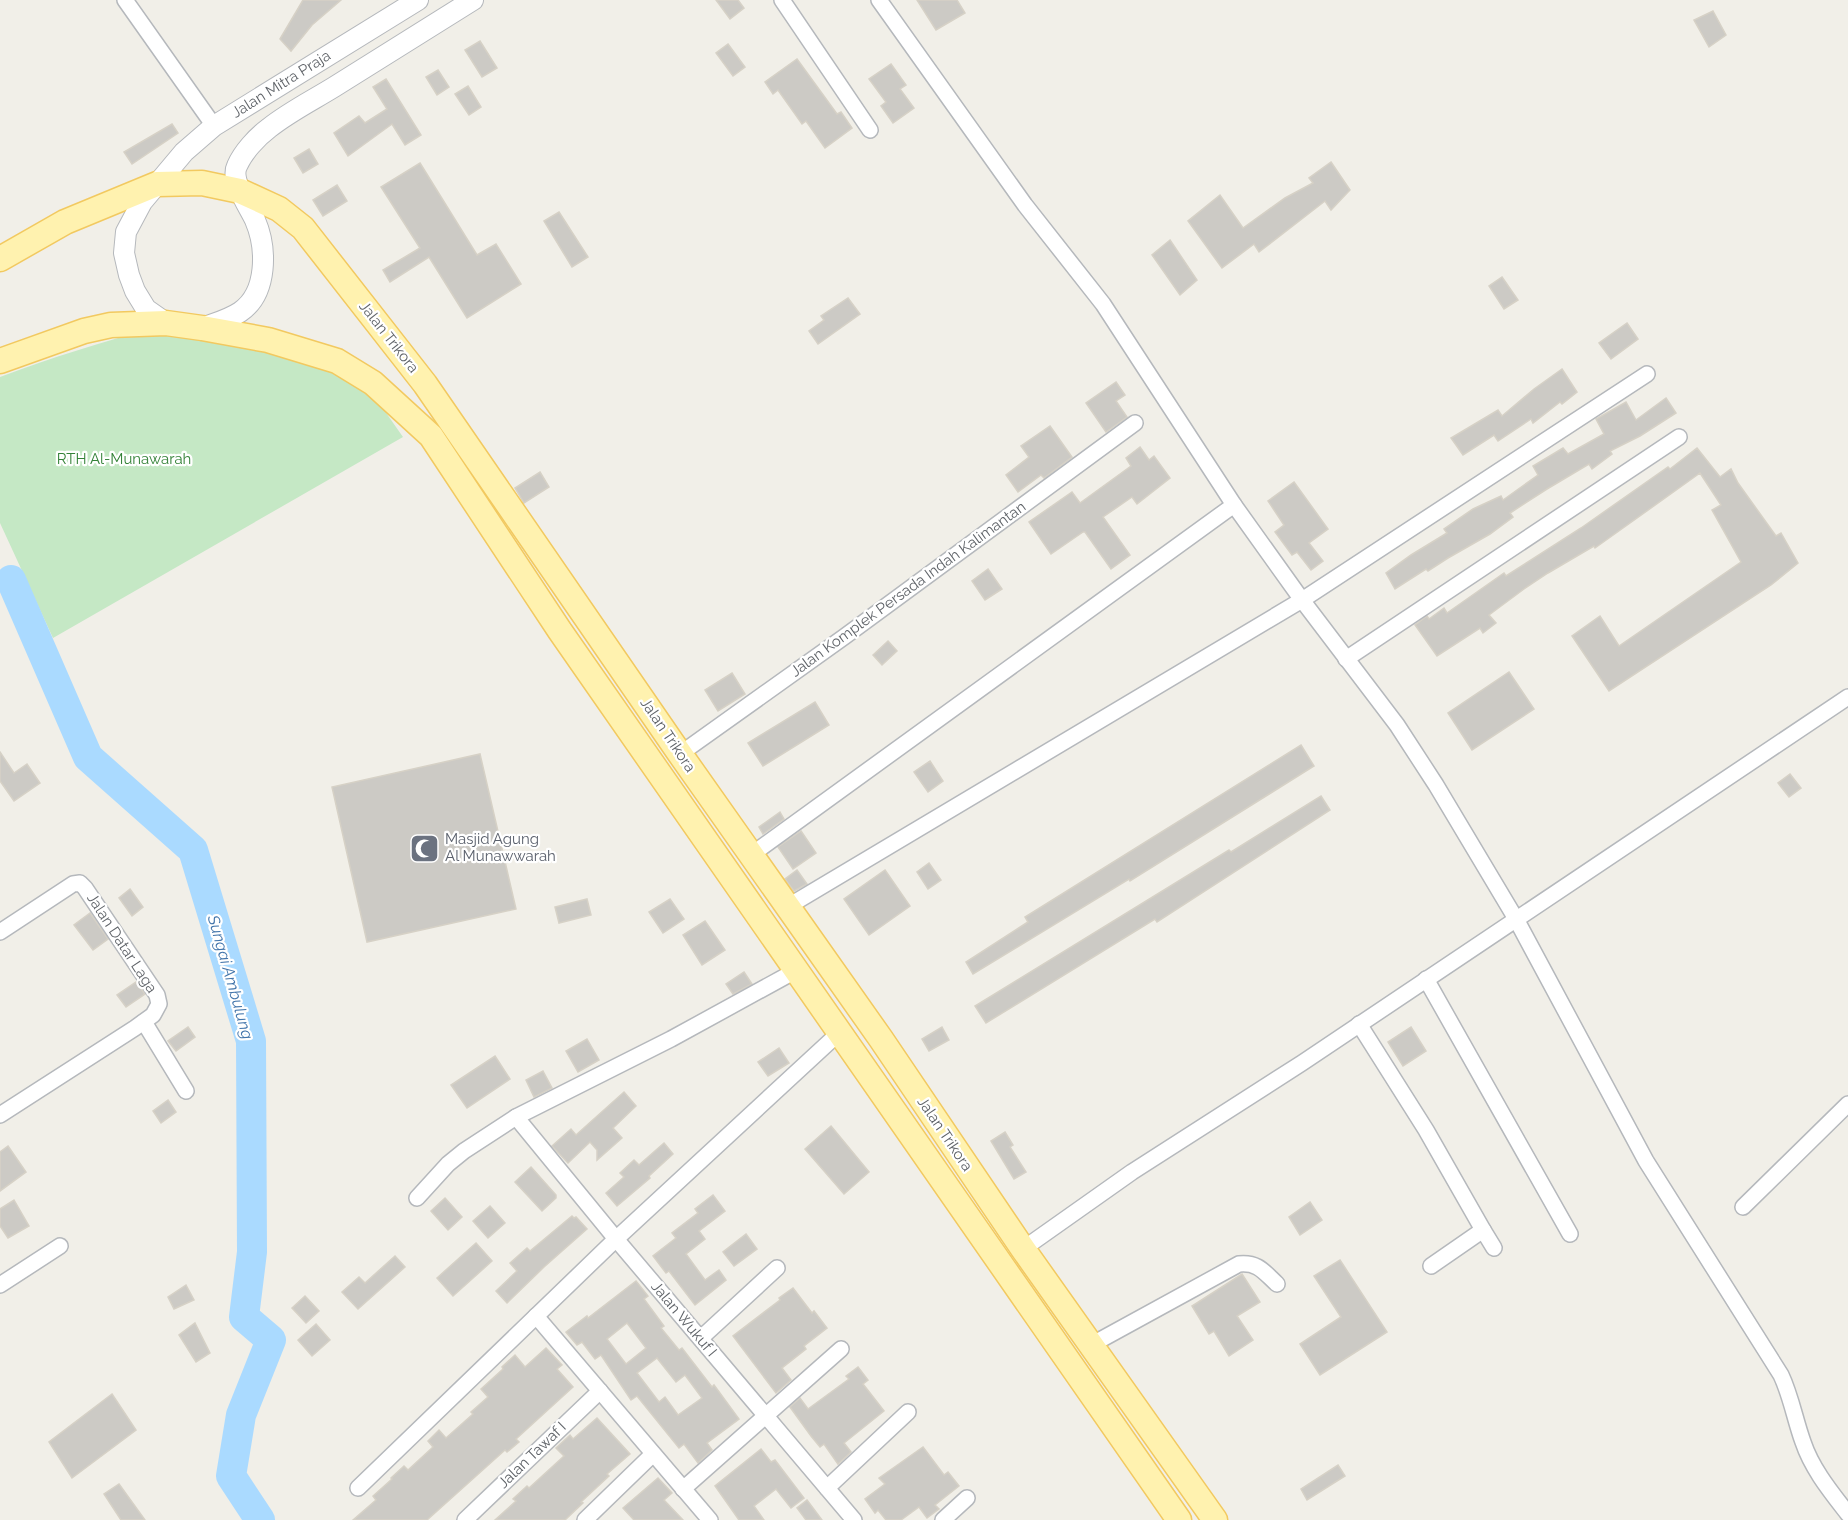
<svg xmlns="http://www.w3.org/2000/svg" width="1848" height="1520" font-family="Raleway,sans-serif">
<style>
.green{fill:#c5e8c5}
.lines{fill:none;stroke-linecap:round;stroke-linejoin:round}
.river{stroke:#aadaff;stroke-width:30}
.building{fill:#cccac5;stroke:#d6d1c6;stroke-width:1.5;fill-rule:evenodd}
.minor-casing{stroke:#b5b8bc;stroke-width:18}
.tertiary-casing{stroke:#b5b8bc;stroke-width:22}
.primary-casing{stroke:#f2c960;stroke-width:27}
.minor{stroke:#fff;stroke-width:15}
.tertiary{stroke:#fff;stroke-width:20}
.primary{stroke:#fff2af;stroke-width:24}
.labels{text-anchor:middle;stroke-width:4.5;stroke-linejoin:round;paint-order:stroke}
.street-label{font-size:15px;fill:#5f6368;stroke:#fff}
.park-label{font-size:15px;fill:#348238;stroke:#fff}
.worship-label{font-size:15px;fill:#5b616d;stroke:#fff;text-anchor:start}
.water-label{font-size:16px;font-style:italic;fill:#4174aa;stroke:#fff}
</style>
<rect width="100%" height="100%" fill="#f1efe8"/>
<path class="green" d="M154 328 209 334 275 355 307 360 350 381 382 407 403 437 53 638 0 523V377C51 358 101 342 154 328Z"/>
<g class="lines">
<path class="river" d="M11 580 88 757 193 850 251 1041 252 1252 244 1317 271 1340 241 1415 231 1476 260 1520"/>
</g>
<g class="building">
<path d="M303 0H341L312 25 291 51 280 39Z"/>
<path d="M716 0H738L744 8 730 19Z"/>
<path d="M917 0H957L965 13 936 30Z"/>
<path d="M1713 11 1726 35 1709 47 1694 20Z"/>
<path d="M480 41 497 68 482 77 465 50Z"/>
<path d="M728 44 745 67 733 76 716 53Z"/>
<path d="M797 59 837 114 841 112 852 128 825 148 806 121 802 124 778 90 773 94 765 82Z"/>
<path d="M891 64 906 85 900 89 914 108 893 123 881 106 886 102 869 79Z"/>
<path d="M438 70 449 87 437 95 426 77Z"/>
<path d="M386 79 421 135 405 145 392 124 348 156 334 133 359 116 365 123 387 109 373 87Z"/>
<path d="M468 86 481 107 469 115 455 94Z"/>
<path d="M172 124 178 133 132 164 124 152Z"/>
<path d="M309 149 318 164 303 173 294 158Z"/>
<path d="M1331 162 1350 190 1331 210 1325 201 1259 252 1254 244 1222 268 1188 221 1220 195 1243 228 1285 198 1313 183 1309 178Z"/>
<path d="M420 163 477 255 496 244 521 284 467 318 429 257 390 282 383 270 420 248 381 187Z"/>
<path d="M337 185 347 201 323 216 313 200Z"/>
<path d="M559 212 588 257 572 267 544 221Z"/>
<path d="M1170 240 1197 280 1180 295 1152 255Z"/>
<path d="M1502 277 1518 300 1504 309 1489 286Z"/>
<path d="M848 298 860 314 818 344 809 331 824 320 821 316Z"/>
<path d="M1627 323 1638 339 1611 359 1599 343Z"/>
<path d="M1562 369 1577 392 1562 404 1560 402 1533 423 1531 419 1498 441 1494 435 1463 455 1451 438 1498 410 1502 416 1534 389Z"/>
<path d="M1116 382 1125 395 1116 401 1127 417 1106 432 1086 403Z"/>
<path d="M1666 398 1676 413 1640 436 1610 451 1612 454 1592 469 1589 464 1547 489 1510 513 1513 517 1490 534 1448 558 1428 571 1426 569 1395 589 1386 573 1411 555 1447 533 1444 529 1473 509 1501 496 1503 500 1538 475 1533 466 1563 448 1568 454 1604 434 1596 419 1626 402 1636 420Z"/>
<path d="M1050 426 1072 457 1044 478 1041 475 1018 492 1006 475 1029 457 1021 446Z"/>
<path d="M1140 447 1149 460 1154 456 1170 478 1137 504 1132 497 1103 517 1130 555 1111 569 1085 532H1083L1051 554 1029 522 1072 492 1080 503 1131 466 1126 458Z"/>
<path d="M1697 448 1720 477 1731 469 1738 483 1776 536 1781 533 1798 563 1771 585 1609 691 1572 636 1600 616 1619 646 1741 562 1712 510 1721 505 1700 473 1595 548 1594 546 1548 573 1524 589 1489 615 1496 623 1483 633 1480 628 1437 656 1415 625 1427 616 1429 619 1444 608 1447 613 1504 573 1506 576 1581 528 1668 467 1670 469Z"/>
<path d="M540 472 549 487 524 503 515 488Z"/>
<path d="M1294 482 1328 529 1309 543 1323 561 1311 570 1297 552 1292 555 1275 532 1284 525 1268 501Z"/>
<path d="M988 569 1002 589 985 600 972 581Z"/>
<path d="M888 641 897 651 882 665 873 655Z"/>
<path d="M1509 672 1534 709 1472 750 1448 713Z"/>
<path d="M732 673 745 694 718 711 705 690Z"/>
<path d="M815 702 829 725 763 766 748 743Z"/>
<path d="M1301 745 1314 766 1130 881 1129 879 973 974 966 962 1028 922 1025 917Z"/>
<path d="M0 752 14 773 27 764 40 783 14 801 0 781Z"/>
<path d="M480 754 516 909 367 942 332 787Z"/>
<path d="M930 761 943 781 928 792 914 772Z"/>
<path d="M1790 774 1801 788 1789 797 1778 783Z"/>
<path d="M1321 796 1330 810 1157 922 1155 919 986 1023 975 1006 1229 850 1231 852Z"/>
<path d="M780 812 784 819 763 834 759 827Z"/>
<path d="M801 831 816 853 793 869 778 847Z"/>
<path d="M929 863 941 880 928 889 917 872Z"/>
<path d="M797 870 807 884 794 891 785 879Z"/>
<path d="M885 870 910 906 869 935 844 899Z"/>
<path d="M130 889 143 907 132 916 119 898Z"/>
<path d="M587 899 591 915 559 923 555 907Z"/>
<path d="M670 899 684 919 663 933 649 912Z"/>
<path d="M90 913 108 939 93 950 74 925Z"/>
<path d="M705 921 725 950 702 965 683 935Z"/>
<path d="M744 972 752 984 733 994 726 984Z"/>
<path d="M136 982 145 994 126 1007 117 995Z"/>
<path d="M188 1027 195 1037 176 1051 168 1041Z"/>
<path d="M942 1027 949 1040 929 1051 922 1039Z"/>
<path d="M1411 1027 1426 1051 1403 1066 1388 1042Z"/>
<path d="M587 1039 599 1060 578 1072 566 1051Z"/>
<path d="M779 1048 789 1063 768 1076 758 1062Z"/>
<path d="M495 1056 510 1079 467 1108 451 1085Z"/>
<path d="M543 1071 552 1088 534 1097 526 1080Z"/>
<path d="M624 1092 636 1106 613 1128 622 1138 597 1160V1150L590 1142 568 1163 552 1146 571 1129 576 1135Z"/>
<path d="M168 1100 176 1112 161 1123 153 1111Z"/>
<path d="M831 1126 869 1172 844 1194 805 1149Z"/>
<path d="M1005 1132 1013 1145 1010 1147 1026 1172 1014 1179 991 1141Z"/>
<path d="M664 1143 673 1154 649 1176 650 1178 617 1206 606 1193 624 1177 620 1173 634 1160 639 1165Z"/>
<path d="M8 1146 26 1172 0 1191V1152Z"/>
<path d="M531 1167 556 1195V1198L542 1211 515 1182Z"/>
<path d="M713 1195 725 1211 699 1231 705 1239 686 1254 705 1280 719 1270 726 1280 695 1305 669 1271 666 1273 653 1256 676 1238 672 1233 698 1213 695 1209Z"/>
<path d="M445 1198 462 1217 448 1230 431 1211Z"/>
<path d="M14 1200 29 1226 8 1238 0 1226V1209Z"/>
<path d="M1310 1202 1322 1220 1300 1235 1289 1217Z"/>
<path d="M490 1206 505 1223 488 1238 473 1221Z"/>
<path d="M572 1216 574 1218 576 1217 587 1229 544 1267 507 1303 496 1291 517 1271 510 1263 527 1248 530 1251Z"/>
<path d="M746 1234 757 1249 734 1266 723 1252Z"/>
<path d="M476 1243 492 1261 453 1296 437 1278Z"/>
<path d="M395 1256 405 1267 358 1309 342 1292 359 1277 365 1283Z"/>
<path d="M1340 1260 1387 1332 1320 1375 1300 1344 1341 1317 1314 1276Z"/>
<path d="M1242 1274 1260 1302 1237 1316 1253 1340 1229 1356 1214 1331 1209 1334 1192 1306Z"/>
<path d="M636 1281 648 1296 644 1299 664 1326 661 1328 679 1350 682 1348 712 1387 714 1385 739 1419 707 1443 712 1450 698 1463 684 1444 679 1448 637 1396 631 1400 601 1355 595 1359 582 1342 577 1345 566 1332 587 1316 588 1318ZM627 1323 646 1348 626 1364 607 1339ZM657 1358 676 1382 685 1375 702 1398 678 1415 665 1397 659 1402 637 1373Z"/>
<path d="M186 1285 194 1300 174 1309 168 1297Z"/>
<path d="M793 1288 812 1313 814 1311 827 1328 804 1346 806 1349 782 1368 791 1380 776 1393 733 1336 780 1300 779 1298Z"/>
<path d="M305 1296 319 1311 306 1323 292 1308Z"/>
<path d="M195 1323 210 1353 196 1362 179 1335Z"/>
<path d="M316 1324 330 1340 312 1356 298 1340Z"/>
<path d="M546 1348 562 1365 557 1369 573 1387 516 1439 519 1442 507 1452 505 1450 427 1520H353L376 1500 373 1496 392 1479 391 1478 404 1466 408 1470 433 1447 428 1441 439 1430 446 1438 473 1414 471 1412 488 1397 481 1389 503 1369 502 1367 515 1355 525 1367Z"/>
<path d="M858 1367 868 1380 863 1384 884 1411 844 1443 851 1452 838 1464 824 1444 820 1447 811 1436 790 1407 800 1398 808 1409 849 1379 846 1376Z"/>
<path d="M112 1394 136 1430 72 1478 49 1442Z"/>
<path d="M597 1418 630 1454 607 1474 609 1476 581 1502 583 1503 565 1520H495L516 1501 513 1499 527 1486 529 1488 564 1456 556 1448 570 1435 573 1439Z"/>
<path d="M923 1447 944 1475 948 1472 959 1486 935 1505 939 1509 927 1518 919 1507 901 1520H886L878 1510 875 1513 865 1499 885 1484 879 1478Z"/>
<path d="M761 1449 771 1462 775 1460 804 1498 791 1508 776 1489 754 1506 764 1520H739L715 1486Z"/>
<path d="M1338 1465 1345 1476 1307 1500 1301 1489Z"/>
<path d="M658 1478 672 1493 664 1500 683 1520H634L623 1508Z"/>
<path d="M119 1484 145 1520H121L104 1494Z"/>
<path d="M807 1500 822 1520H806L797 1508Z"/>
</g>
<g class="lines">
<defs>
<g id="minor">
<path d="M125 0 214 126"/>
<path d="M782 0 870 130"/>
<path d="M879 0 1025 205 1103 304 1234 505 1302 600 1397 725 1436 785 1516 919 1646 1161 1781 1375C1791 1396 1795 1420 1803 1442 1812 1469 1831 1492 1848 1514"/>
<path d="M1346 659 1679 437"/>
<path d="M680 754 844 637 1135 423"/>
<path d="M751 855 1234 505"/>
<path d="M787 907 1302 600 1647 374"/>
<path d="M0 932 73 884 80 883 85 888 157 995 159 1004 153 1015 135 1028 0 1115"/>
<path d="M1426 979 1570 1234"/>
<path d="M144 1022 186 1091"/>
<path d="M1359 1024 1426 1130 1483 1230 1431 1266"/>
<path d="M516 1117 616 1239 854 1520"/>
<path d="M417 1198 448 1164 464 1151 516 1117 671 1039 797 970"/>
<path d="M1743 1207 1848 1104"/>
<path d="M1483 1230 1494 1248"/>
<path d="M1023 1249 1132 1172 1302 1063 1848 697"/>
<path d="M0 1285 60 1246"/>
<path d="M536 1316 710 1520"/>
<path d="M701 1338 777 1268"/>
<path d="M1091 1345 1239 1264C1258 1262 1264 1272 1277 1284"/>
<path d="M358 1488 616 1239 840 1032"/>
<path d="M827 1488 908 1412"/>
<path d="M683 1489 841 1349"/>
<path d="M465 1520 600 1391"/>
<path d="M585 1520 653 1454"/>
<path d="M943 1520 967 1498"/>
</g>
<g id="tertiary">
<path d="M166 323 146 309 135 291 129 275 124 253 126 232 142 202 184 152 214 126 418 0"/>
<path d="M202 328C215 323 228 320 240 312 268 293 267 248 255 220 249 207 230 180 237 166 243 152 257 137 269 128 289 112 313 100 334 87 381 58 427 29 473 0"/>
</g>
<g id="primary">
<path d="M0 259 65 222 157 184 202 183 240 191 279 209 303 228 425 384 680 754 881 1039 1023 1249 1215 1520"/>
<path d="M0 361 84 331 111 325 166 323 202 328 268 340 337 361 373 383 431 436 560 631 1179 1520"/>
</g>
</defs>
<use href="#minor" class="minor-casing"/>
<use href="#tertiary" class="tertiary-casing"/>
<use href="#primary" class="primary-casing"/>
<use href="#minor" class="minor"/>
<use href="#tertiary" class="tertiary"/>
<use href="#primary" class="primary"/>
</g>
<defs>
<symbol id="mosque-square" viewBox="-11 -11 22 22"><rect x="-9" y="-9" width="18" height="18" rx="4" fill="#6b7280" stroke="#fff"/><path d="M3.5-4.9A6 6 0 1 0 3.5 4.9A5 5 0 1 1 3.5-4.9Z" fill="#fff"/></symbol>
</defs>
<g fill-rule="evenodd">
<use href="#mosque-square" x="408" y="832" width="33" height="33"/>
</g>
<g class="labels">
<g class="street-label">
<text transform="translate(281 84) rotate(-32)" y="5">Jalan Mitra Praja</text>
<text transform="translate(389 337) rotate(52)" y="5">Jalan Trikora</text>
<text transform="translate(908 589) rotate(-36)" y="5">Jalan Komplek Persada Indah Kalimantan</text>
<text transform="translate(668 735) rotate(56)" y="5">Jalan Trikora</text>
<text transform="translate(122 943) rotate(57)" y="5">Jalan Datar Laga</text>
<text transform="translate(945 1134) rotate(56)" y="5">Jalan Trikora</text>
<text transform="translate(684 1319) rotate(50)" y="5">Jalan Wukuf I</text>
<text transform="translate(532 1455) rotate(-44)" y="5">Jalan Tawaf I</text>
</g>
<g class="park-label">
<text x="124" y="464">RTH Al-Munawarah</text>
</g>
<g class="worship-label">
<text x="445" y="844">Masjid Agung<tspan x="445" dy="17">Al Munawwarah</tspan></text>
</g>
<g class="water-label">
<text transform="translate(231 977) rotate(74)" y="6">Sungai Ambulung</text>
</g>
</g>
</svg>
